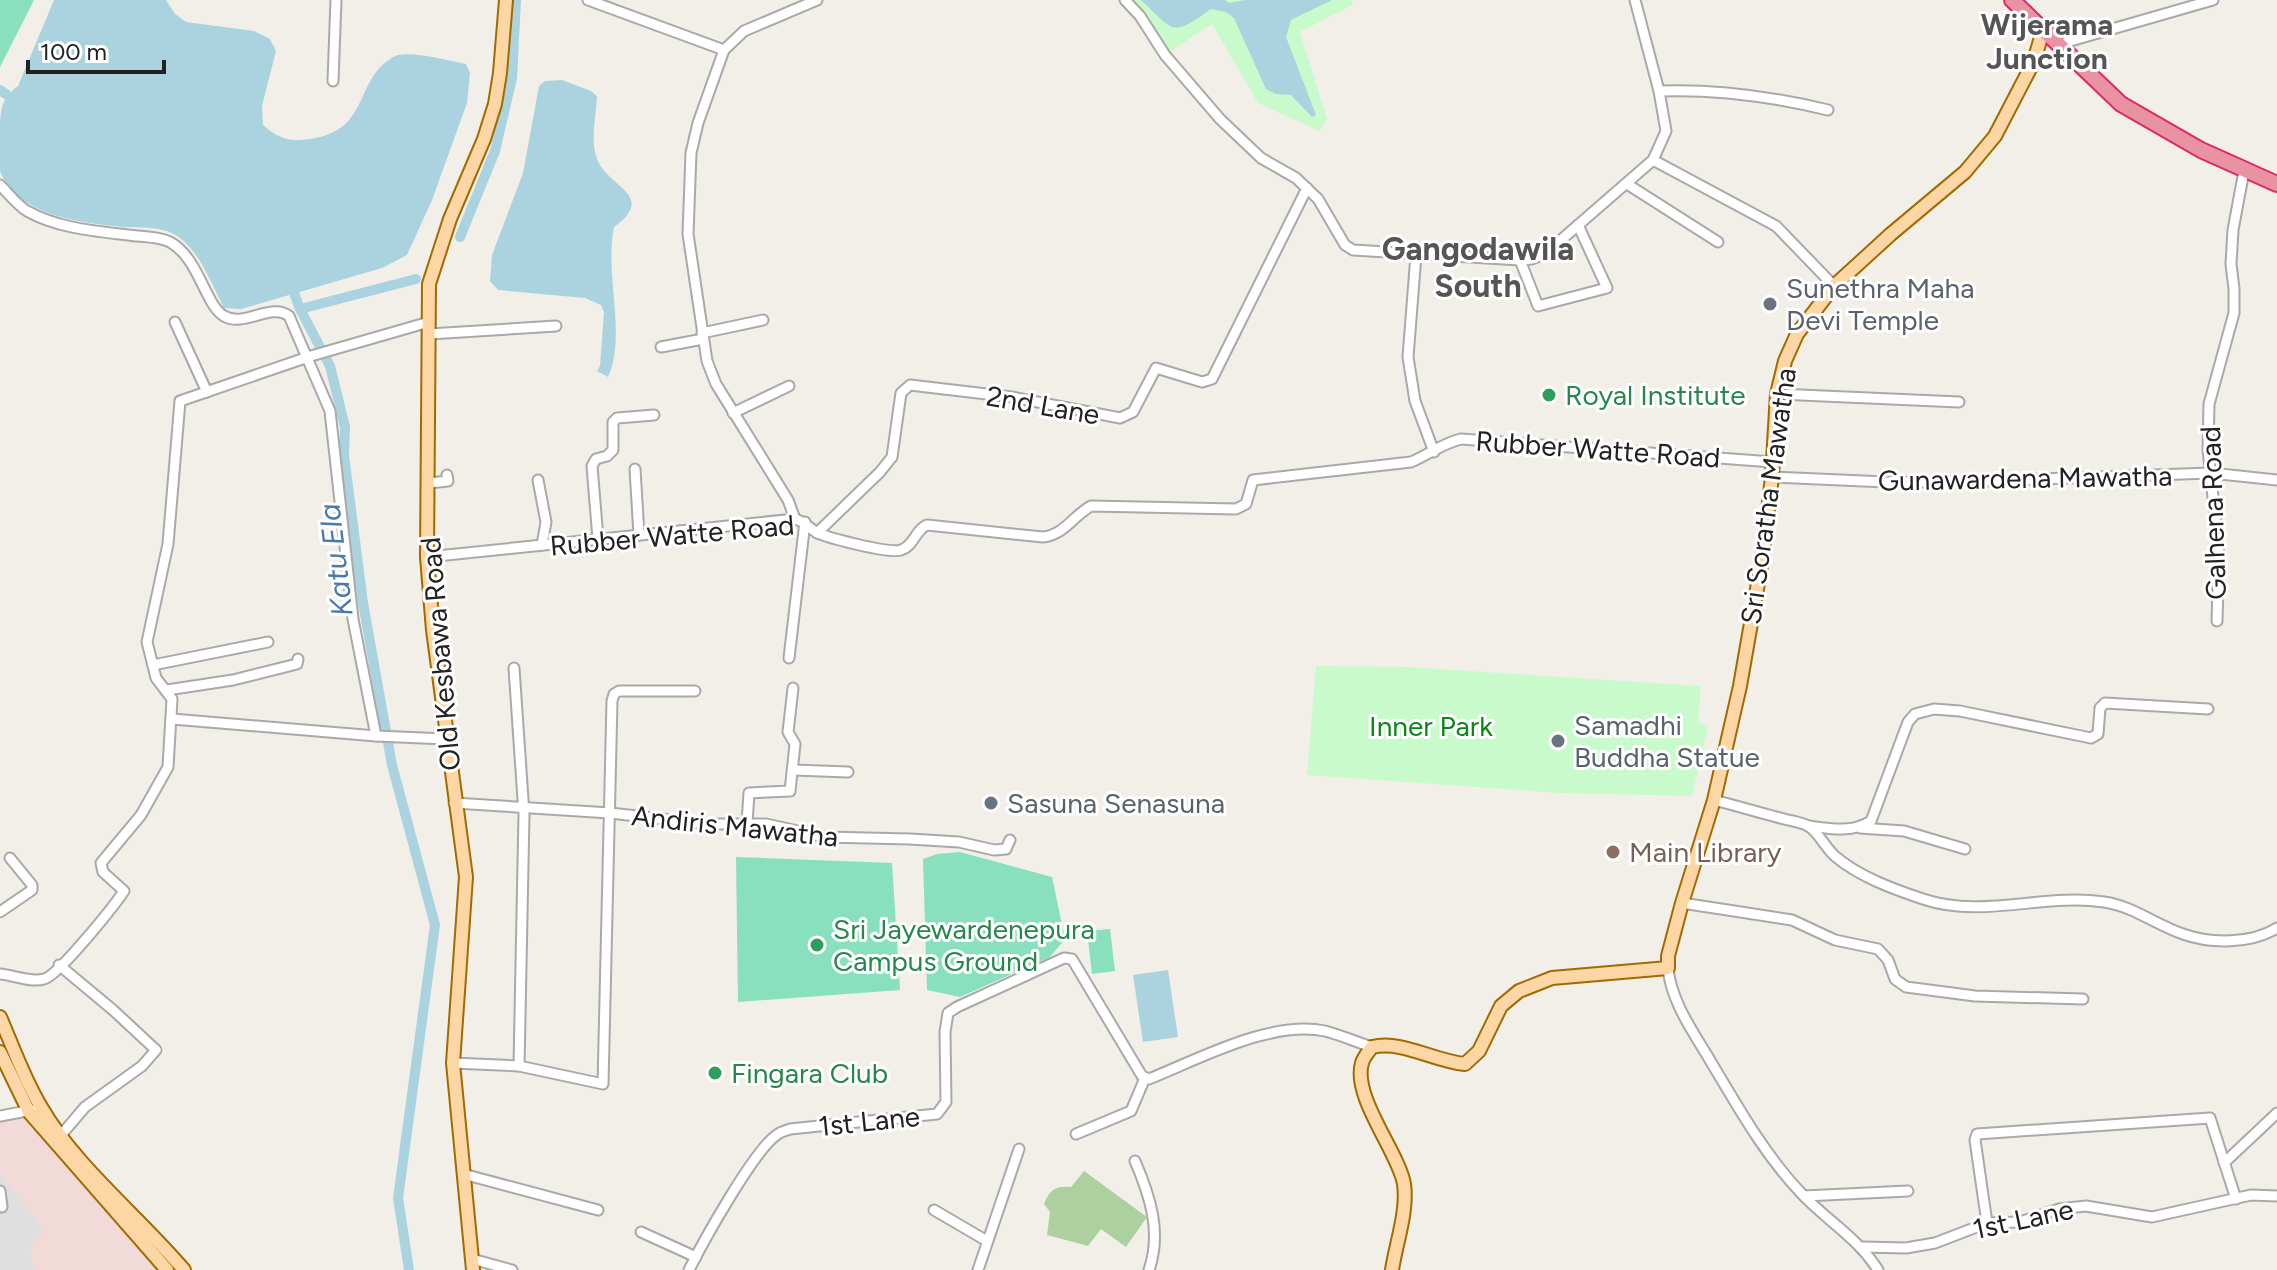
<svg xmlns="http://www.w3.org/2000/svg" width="2277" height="1270" font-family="Figtree,sans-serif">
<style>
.residential{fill:#e0dfdf}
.commercial{fill:#f2dad9}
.forest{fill:#add19e}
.park{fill:#c8facc}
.pitch{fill:#88e0be}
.water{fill:#aad3df}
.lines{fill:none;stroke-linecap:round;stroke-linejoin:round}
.canal{stroke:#aad3df;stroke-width:10}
.minor-casing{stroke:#a9a9a9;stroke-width:13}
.major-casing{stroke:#a06b00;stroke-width:16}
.highway-casing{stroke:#dc2a67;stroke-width:18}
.minor{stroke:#fff;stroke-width:9}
.major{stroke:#fcd6a4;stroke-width:12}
.highway{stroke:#e892a2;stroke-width:14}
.worship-dot{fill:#6b7280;stroke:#fff;stroke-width:3}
.leisure-dot{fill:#2e9e5b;stroke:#fff;stroke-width:3}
.education-dot{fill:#8d6e63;stroke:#fff;stroke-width:3}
.labels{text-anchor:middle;stroke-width:6;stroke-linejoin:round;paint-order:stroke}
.worship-label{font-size:28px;fill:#5b616d;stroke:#fff;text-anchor:start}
.leisure-label{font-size:28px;fill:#27864d;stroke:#fff;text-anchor:start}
.street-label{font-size:28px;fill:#222;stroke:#fff}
.park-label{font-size:28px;fill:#0c8416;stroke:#fff}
.education-label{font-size:28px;fill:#785e54;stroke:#fff;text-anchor:start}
.neighbourhood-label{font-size:30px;font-weight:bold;fill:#555;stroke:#fff}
.water-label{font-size:30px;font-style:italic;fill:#4a7aab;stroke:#fff}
.quarter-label{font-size:32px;font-weight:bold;fill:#555;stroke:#fff}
</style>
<rect width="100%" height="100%" fill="#f2efe9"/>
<path class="residential" d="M0 1173 44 1228 32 1266 38 1270H0Z"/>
<path class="commercial" d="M27 1112 163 1270H38L32 1266 30 1247 44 1228 0 1173V1116Z"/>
<path class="forest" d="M1084 1171 1147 1217 1126 1247 1101 1229 1088 1246 1047 1235 1050 1212 1044 1204C1050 1189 1056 1186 1071 1187Z"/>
<g class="park">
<path d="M1125 0H1351L1353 5 1300 32 1327 119 1319 131 1258 103 1212 24 1165 55Z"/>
<path d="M1316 666 1408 667 1701 686 1698 722 1708 726 1692 796 1561 793 1307 775Z"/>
</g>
<g class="pitch">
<path d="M0 0H34L0 67Z"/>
<path d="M960 852 1052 877 1065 939 1050 957 960 997 927 990 923 859 937 854Z"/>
<path d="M736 857 892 863 900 990 738 1002Z"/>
<path d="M1110 929 1115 971 1092 974 1087 931Z"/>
</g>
<g class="water">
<path d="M54 0H166L175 14 186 22 254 31 270 39 276 51 262 106 263 125C275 136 286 141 302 140 373 134 351 82 393 57 407 49 449 61 466 64L470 73 467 103 432 200 407 255 382 268 241 309 224 308C212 285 200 251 177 236 162 226 141 228 123 227 83 223 17 216 0 171 0 161 0 144 0 134 0 113 0 98 18 86Z"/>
<path d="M1141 0H1225L1229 3 1245 0H1332L1291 20 1286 37 1316 115 1312 117 1291 95 1276 94 1266 89 1234 18 1226 12 1211 9C1171 37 1176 33 1141 0Z"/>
<path d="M562 80 591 91 597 96C596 117 590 138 597 159 607 187 658 195 614 227 604 273 627 336 608 377L597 371 600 366 604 312 601 305 585 298 498 290 490 281 492 255 523 173 539 86 545 81Z"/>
<path d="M1168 970 1178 1037 1143 1042 1133 975Z"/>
</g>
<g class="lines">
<g class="canal">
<path d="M0 90 6 94"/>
<path d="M460 237 495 151 512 78 516 0"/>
<path d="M297 280 294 293 300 309"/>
<path d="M409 1270 398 1198 435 925 392 765 363 603 344 455 345 427 330 366 300 309 416 279"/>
</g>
<defs>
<g id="minor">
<path d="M588 0 724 50"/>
<path d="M1125 0 1140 16 1165 55 1220 119 1261 158 1296 178 1318 199 1345 245 1353 250 1520 260 1532 259 1546 253 1653 160 1666 131 1659 91 1635 0"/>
<path d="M2060 44 2213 0"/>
<path d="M333 81 336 0"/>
<path d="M1659 91C1715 89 1774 97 1828 110"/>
<path d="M1653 160 1776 226 1834 286"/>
<path d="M1627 184 1718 242"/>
<path d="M0 185C8 193 17 205 27 211 57 228 94 231 128 235 141 237 158 236 170 242 199 258 205 305 224 316 244 328 271 302 289 316L330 411 353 619 376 736"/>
<path d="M1416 255 1408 357 1415 401 1434 452"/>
<path d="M1520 260 1538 306 1607 288 1578 225"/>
<path d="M175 322 207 392"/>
<path d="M702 333 763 320"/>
<path d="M429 334 556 326"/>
<path d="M661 347 703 339"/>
<path d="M1777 394 1959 402"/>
<path d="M733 413 789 386"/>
<path d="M635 469 639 535"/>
<path d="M1772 477 1886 482H1958L2211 473 2277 480"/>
<path d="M538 480 546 522 542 545"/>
<path d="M429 483 448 481 447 475"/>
<path d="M795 519 788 500 716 384 707 361 688 234 691 153 698 123 724 50 744 31 817 0"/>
<path d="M817 533 880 472 892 457 901 393 910 385 1012 397 1120 418 1133 412 1156 368 1202 382 1212 379 1307 188"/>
<path d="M598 539 592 466 596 459 607 456 613 450V422L617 418 654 415"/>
<path d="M427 557 795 519C805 522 808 527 816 532 827 538 890 554 901 550 914 546 915 530 927 525L1043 537C1064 535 1073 516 1091 506L1236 509 1246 504 1253 480 1411 462C1428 455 1443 443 1461 439L1773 462"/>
<path d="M2217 621 2219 555 2208 449 2209 404 2234 313V289L2231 264 2233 230 2244 171"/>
<path d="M789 658 805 522"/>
<path d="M153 665 268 642"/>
<path d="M514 668 524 814 519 1066"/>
<path d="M167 690 233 680 297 664 298 659"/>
<path d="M172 719 376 736 446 739"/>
<path d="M793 770 848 772"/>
<path d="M1714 800C1737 806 1761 813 1784 819 1791 821 1801 822 1808 826 1818 831 1826 849 1836 857 1860 877 1893 889 1923 899 1982 919 2044 893 2104 902 2133 906 2156 925 2183 934 2211 944 2251 944 2277 928"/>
<path d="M454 803 610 813 708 824H766L825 837 910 839 959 842 994 850 1006 849 1010 840"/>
<path d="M747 823 749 793 790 791 795 744 788 732 793 688"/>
<path d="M1809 826C1831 829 1852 833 1871 821L1908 722 1915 714 1934 709 1960 711 2091 738 2098 734 2100 708 2105 703 2208 709"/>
<path d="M1860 828 1904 831 1965 849"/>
<path d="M1682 903 1792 920 1835 940 1878 949 1888 960 1895 979 1906 987 1975 996 2083 999"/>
<path d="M0 912 32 890V885L10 858"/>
<path d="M1668 968C1671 1002 1694 1033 1711 1062 1738 1107 1764 1154 1801 1193 1826 1220 1858 1238 1878 1270"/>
<path d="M0 974C13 975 32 983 44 979 58 976 114 906 124 891L103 872 101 863 141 815 168 767 172 699 156 678 147 642 168 544 180 401 311 356 429 322"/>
<path d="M453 1063 519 1066 603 1084 612 701 614 694 619 691H695"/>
<path d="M0 1116 32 1110"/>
<path d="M1076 1134 1131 1111 1145 1078"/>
<path d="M56 1141 85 1107 142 1066 156 1050 113 1010 59 965"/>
<path d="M1135 1161C1150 1196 1162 1232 1149 1270"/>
<path d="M2224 1163 2277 1113"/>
<path d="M463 1174 598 1210"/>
<path d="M0 1191 2 1207"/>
<path d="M1804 1196 1908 1191"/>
<path d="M934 1210 987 1241"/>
<path d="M1987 1223 1975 1140 1977 1134 2210 1118 2236 1199"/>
<path d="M641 1232 696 1257"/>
<path d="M1863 1247 1906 1248 1935 1243 1987 1223 2020 1222 2059 1209 2086 1206 2152 1217 2251 1195 2277 1196"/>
<path d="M472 1259 512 1270"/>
<path d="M689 1270C703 1242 755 1148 778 1134 782 1131 786 1131 790 1129L937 1114 946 1102 945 1032 948 1013 957 1007 1064 958 1072 959 1142 1076 1149 1079C1199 1059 1270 1020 1325 1031 1341 1035 1356 1042 1372 1047"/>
<path d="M978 1270 1019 1149"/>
</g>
<g id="major">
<path d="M0 1017C13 1047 24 1079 41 1107 75 1166 139 1217 184 1270"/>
<path d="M0 1052 29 1112 167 1270"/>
<path d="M473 1270 453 1063 466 877 433 630 427 557 429 284 450 219 484 139 495 104 500 73 506 0"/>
<path d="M1392 1270C1396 1243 1408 1211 1404 1184 1399 1153 1352 1097 1362 1063 1363 1058 1369 1051 1372 1047 1403 1040 1433 1061 1465 1064L1479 1051 1501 1006 1519 991 1552 978 1668 968V956L1682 903 1714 800 1740 686 1761 566 1772 477 1777 394 1785 361 1797 334 1834 286 1891 234 1965 172 1995 136 2034 61 2044 27"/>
</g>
<path id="highway" d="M2012 0 2121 104 2201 150 2277 184"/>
</defs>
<use href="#minor" class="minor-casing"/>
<use href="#major" class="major-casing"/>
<use href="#highway" class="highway-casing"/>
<use href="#minor" class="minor"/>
<use href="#major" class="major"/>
<use href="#highway" class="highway"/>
</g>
<g class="worship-dot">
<circle cx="1770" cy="304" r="8"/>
<circle cx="1558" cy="741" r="8"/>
<circle cx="991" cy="803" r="8"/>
</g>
<g class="leisure-dot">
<circle cx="1549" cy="395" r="8"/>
<circle cx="817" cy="945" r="8"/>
<circle cx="715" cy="1073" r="8"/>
</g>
<circle class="education-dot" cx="1613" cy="852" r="8"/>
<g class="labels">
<g class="worship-label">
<text x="1786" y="298">Sunethra Maha<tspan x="1786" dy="32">Devi Temple</tspan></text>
<text x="1574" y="735">Samadhi<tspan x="1574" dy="32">Buddha Statue</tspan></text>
<text x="1007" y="813">Sasuna Senasuna</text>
</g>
<g class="leisure-label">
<text x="1565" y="405">Royal Institute</text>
<text x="833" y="939">Sri Jayewardenepura<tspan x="833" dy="32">Campus Ground</tspan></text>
<text x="731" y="1083">Fingara Club</text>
</g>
<g class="street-label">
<text transform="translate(1043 405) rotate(10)" y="10">2nd Lane</text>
<text transform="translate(1598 449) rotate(4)" y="10">Rubber Watte Road</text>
<text transform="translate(2025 478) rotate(-1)" y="10">Gunawardena Mawatha</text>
<text transform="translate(1768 496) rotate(-82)" y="10">Sri Soratha Mawatha</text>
<text transform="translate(2213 513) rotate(-92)" y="10">Galhena Road</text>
<text transform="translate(672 535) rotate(-5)" y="10">Rubber Watte Road</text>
<text transform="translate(440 654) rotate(-95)" y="10">Old Kesbawa Road</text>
<text transform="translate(735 826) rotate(6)" y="10">Andiris Mawatha</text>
<text transform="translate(869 1121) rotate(-6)" y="10">1st Lane</text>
<text transform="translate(2023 1219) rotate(-12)" y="10">1st Lane</text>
</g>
<g class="park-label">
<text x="1431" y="736">Inner Park</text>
</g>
<g class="education-label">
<text x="1629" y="862">Main Library</text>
</g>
<g class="neighbourhood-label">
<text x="2047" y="35">Wijerama<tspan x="2047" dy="34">Junction</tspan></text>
</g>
<g class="water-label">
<text transform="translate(336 560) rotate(-97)" y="10">Katu Ela</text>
</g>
<g class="quarter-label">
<text x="1478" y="260">Gangodawila<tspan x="1478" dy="37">South</tspan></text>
</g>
</g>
<path d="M28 60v12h136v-12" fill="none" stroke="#222222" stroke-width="4"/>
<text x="40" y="60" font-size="24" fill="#222222" stroke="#ffffff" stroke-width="6" paint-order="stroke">100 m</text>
</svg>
